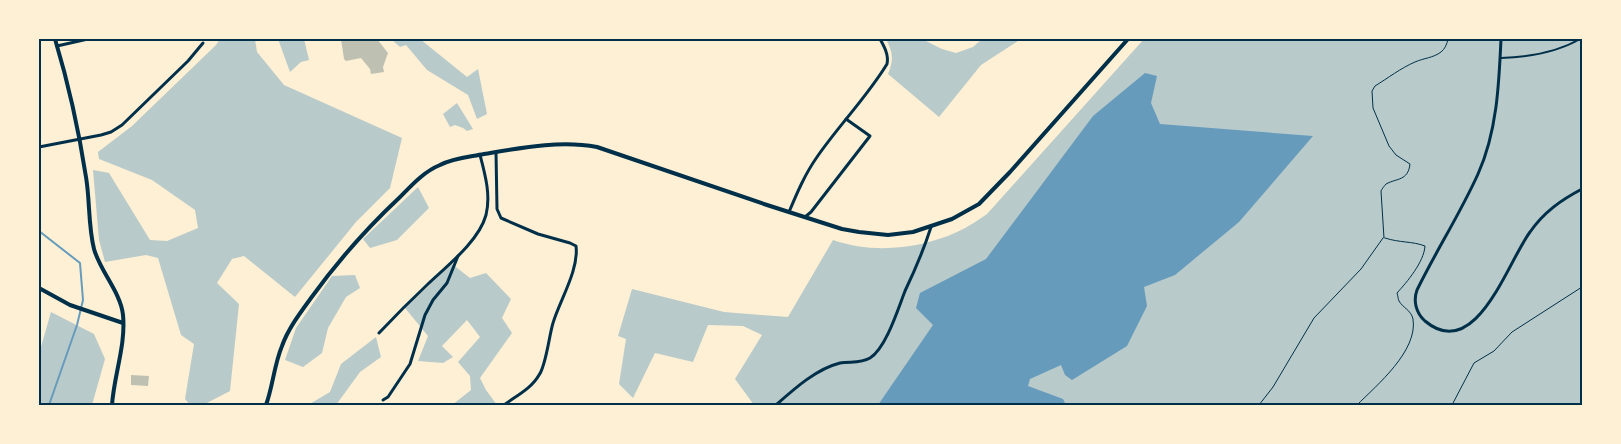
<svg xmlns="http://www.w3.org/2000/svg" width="1621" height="444" font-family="'Crimson Pro',serif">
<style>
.green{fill:#b9caca}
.water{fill:#669bbc}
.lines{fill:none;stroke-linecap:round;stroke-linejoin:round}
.stream{stroke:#669bbc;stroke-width:2}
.building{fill:#bec0b2}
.path{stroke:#003049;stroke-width:1}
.service{stroke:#003049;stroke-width:2}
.minor{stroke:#003049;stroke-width:3}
.tertiary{stroke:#003049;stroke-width:4}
.neatline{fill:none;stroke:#003049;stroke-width:2}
</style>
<rect width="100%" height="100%" fill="#fdf0d5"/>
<g class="green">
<path d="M220 39H255L257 52 284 85 402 138 390 188 356 222 295 297 244 256 232 259 217 283 239 304 230 391 203 405H190L185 399 194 344 181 335 158 258 146 255 105 262 99 240 93 170 109 173 150 240 167 241 198 228 195 210 152 180 99 159 98 152 132 126 216 45Z"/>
<path d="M278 39H304L309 60 301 62 290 72Z"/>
<path d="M391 39H420L467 77 478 69 487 114 477 119 468 95 427 70 406 45 400 47Z"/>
<path d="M886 39H914L926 41 942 49 956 53 973 47 982 39H1021L981 65 939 117 888 74C894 59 893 53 886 39Z"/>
<path d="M1144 39H1582V405H754L735 379 762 335 743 326 708 325 693 362 655 353 633 398 619 384 626 339 618 336 632 289 724 312 788 317 833 240C873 254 920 249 957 232 968 227 978 220 987 214Z"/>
<path d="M457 103 473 129 467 131 463 128 455 125 450 127 443 114Z"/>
<path d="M418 187 429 208 397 240 370 248 363 239Z"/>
<path d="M452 264 470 278 486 273 511 299 502 318 512 333 480 378 486 390 497 405H452L471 390 470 376 458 362 480 337 467 320 442 346 453 357 443 363 418 361 428 336 405 308Z"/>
<path d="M355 275 360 288 346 297 328 328 322 353 303 367 285 360 296 328 332 276Z"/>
<path d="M51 312 94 334 105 359 92 405H39V354Z"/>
<path d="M376 337 381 357 360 372 336 405H308L330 392 341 364Z"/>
</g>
<path class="water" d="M1145 73 1157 76 1151 103 1160 124 1313 136 1239 222 1175 275 1144 287 1147 306 1127 346 1072 380 1065 375 1061 365 1030 379 1028 386 1063 399 1066 405H878L933 325 916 308 920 293 986 259 1093 116Z"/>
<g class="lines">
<path class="stream" d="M39 231 80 263 83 300 77 325 49 405"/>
</g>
<g class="building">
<path d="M341 39H377L388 53 383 67 384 72 371 74 370 69 361 58 346 61 344 59Z"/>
<path d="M131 375 149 376 148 386 131 385Z"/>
</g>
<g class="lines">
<g class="path">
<path d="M1384 238 1381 191C1381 190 1385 185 1386 184 1397 178 1408 181 1410 164L1396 155 1389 146 1373 108 1372 91 1375 86C1388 78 1401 68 1415 62 1424 58 1433 58 1441 52 1445 49 1447 44 1448 39"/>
<path d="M1259 405 1273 387 1314 318 1361 269 1383 238"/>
<path d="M1357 405C1377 385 1418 351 1413 319 1411 310 1403 308 1399 301 1398 299 1398 296 1397 293 1407 282 1424 262 1425 246 1412 241 1400 243 1385 238"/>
<path d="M1452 405 1474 363 1494 351 1512 332 1582 287"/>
</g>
<path class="service" d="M1501 58C1529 57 1556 53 1580 39"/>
<g class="minor">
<path d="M1501 39C1499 84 1497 132 1478 174 1460 214 1436 251 1417 290 1413 301 1416 313 1425 321 1476 364 1508 261 1530 232 1544 212 1561 200 1582 189"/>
<path d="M57 46 88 39"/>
<path d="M39 147 101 135 111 132 122 125 188 61 203 43"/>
<path d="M496 152 497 209 501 218 538 234 570 243 576 246C579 270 560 300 553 323 549 336 546 366 539 375 532 388 516 396 504 405"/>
<path d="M789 212C797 193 805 174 817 157 839 125 867 97 887 64 889 55 884 46 880 39"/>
<path d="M805 217 811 212 870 136 846 119"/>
<path d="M379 333C395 316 411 300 428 284 447 266 479 241 486 215 491 195 485 174 480 155"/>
<path d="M383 400 388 397 410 364 425 315 433 300 447 283 458 256"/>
<path d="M776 405C794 389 816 369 840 363 850 361 860 364 870 358 886 348 898 309 905 291 915 270 924 249 931 227"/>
</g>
<g class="tertiary">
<path d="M55 39C68 82 79 132 86 177 90 200 88 225 94 249 100 271 121 293 123 315 126 345 114 375 112 405"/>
<path d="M39 288 70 305 123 323"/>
<path d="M266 405C273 386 274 365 282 346 288 329 300 313 311 298 337 262 366 229 399 198 411 186 423 172 440 165 453 158 469 157 484 154 520 148 560 140 597 147L767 205 842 229 859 232 888 235 913 232 952 219 979 204 1010 172 1128 39"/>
</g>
</g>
<rect width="1621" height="444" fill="none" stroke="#fdf0d5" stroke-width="80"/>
<rect x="40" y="40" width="1541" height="364" class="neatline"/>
</svg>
